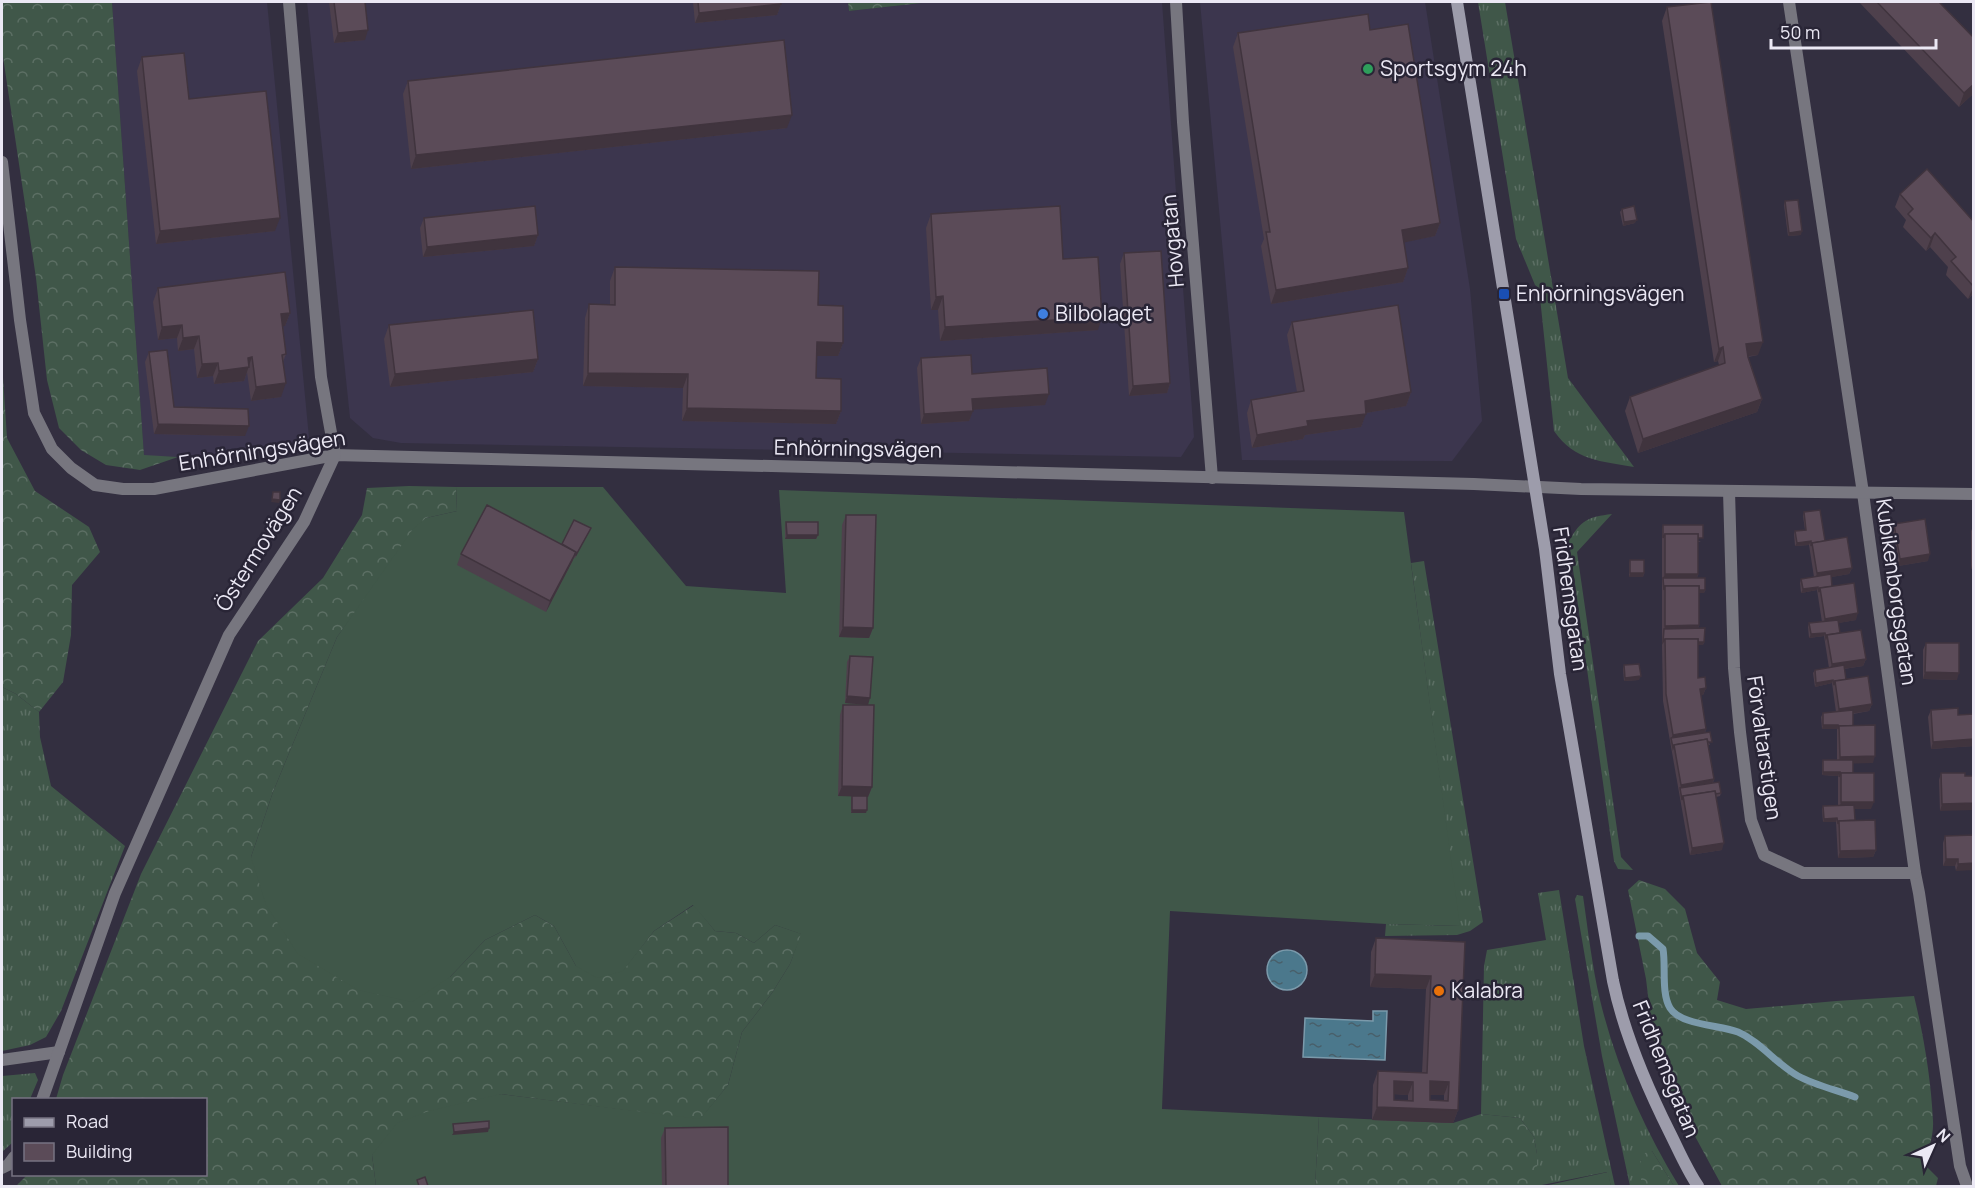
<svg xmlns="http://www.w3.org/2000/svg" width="1975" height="1188" font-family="Manrope,sans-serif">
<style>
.built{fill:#3c364e}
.grass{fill:url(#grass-tufts)}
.forest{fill:url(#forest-crowns)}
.pitch{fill:#405749}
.water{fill:url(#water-ripples);stroke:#7b9aab;stroke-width:1.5}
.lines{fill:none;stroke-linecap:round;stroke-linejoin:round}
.stream{stroke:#7b9aab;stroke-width:7}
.street{stroke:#77767f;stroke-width:12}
.secondary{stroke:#9d9cab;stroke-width:12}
.wall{fill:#4e404c;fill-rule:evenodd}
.shaded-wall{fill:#40343e}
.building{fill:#5b4b58;stroke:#40343e;stroke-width:1.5;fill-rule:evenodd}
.leisure-dot{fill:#2e9e5b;stroke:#292536;stroke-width:2}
.transit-dot{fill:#1a4fb4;stroke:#292536;stroke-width:2}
.shop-dot{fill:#3f7fe0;stroke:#292536;stroke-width:2}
.food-dot{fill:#e8710a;stroke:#292536;stroke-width:2}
.labels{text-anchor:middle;stroke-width:5;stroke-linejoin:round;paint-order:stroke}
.poi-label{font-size:21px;fill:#ebe8f4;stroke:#292536;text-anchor:start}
.street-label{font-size:21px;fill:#ebe8f4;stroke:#292536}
</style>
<defs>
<pattern id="grass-tufts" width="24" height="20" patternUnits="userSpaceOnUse" patternTransform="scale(1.5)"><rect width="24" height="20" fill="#405749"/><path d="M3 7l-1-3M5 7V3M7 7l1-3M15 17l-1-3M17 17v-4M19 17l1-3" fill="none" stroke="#5c6f64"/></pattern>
<pattern id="forest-crowns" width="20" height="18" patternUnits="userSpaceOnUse" patternTransform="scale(1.5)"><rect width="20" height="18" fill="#405749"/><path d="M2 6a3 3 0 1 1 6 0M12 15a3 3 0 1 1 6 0" fill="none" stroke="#5c6f64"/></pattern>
<pattern id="water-ripples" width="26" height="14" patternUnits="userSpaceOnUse" patternTransform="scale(1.5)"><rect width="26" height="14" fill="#4b788c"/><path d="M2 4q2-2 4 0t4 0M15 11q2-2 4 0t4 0" fill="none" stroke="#485f6a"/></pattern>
</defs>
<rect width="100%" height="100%" fill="#332f40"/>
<g class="built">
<path d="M112 2H267L310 448 178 457 144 456Z"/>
<path d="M307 2H848L849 11 931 2H1162L1194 437 1181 457 401 443 373 438 350 418Z"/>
<path d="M1200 2H1425L1470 289 1482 421 1452 461 1242 460Z"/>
</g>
<g class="grass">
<path d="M1478 2H1505L1568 378 1634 467C1601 461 1575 461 1554 431L1539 288 1535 285 1516 239Z"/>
<path d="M1612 514 1577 552 1621 857 1633 870 1618 869 1614 861 1569 541C1581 520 1588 517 1612 514Z"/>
<path d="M1424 561 1483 922 1470 931 1457 935 1385 936 1386 924 1459 926 1411 563Z"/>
<path d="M2 687 16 694 39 712 40 737 51 786 125 846 61 1011 46 1037 30 1045 2 1051Z"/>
<path d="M1559 890 1584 1046 1615 1186H1611L1607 1172 1537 1186V1154L1534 1137 1520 1118 1481 1114 1484 966 1487 950 1546 940 1538 893Z"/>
<path d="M1577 895 1583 896C1588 930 1592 966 1600 1000 1616 1066 1644 1129 1679 1186H1674L1652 1151 1641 1161V1186H1630L1602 1056 1575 899Z"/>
<path d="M35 1073 38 1080 30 1099 14 1100 13 1138 12 1143 2 1152V1076Z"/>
</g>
<g class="forest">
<path d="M2 2H112L144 455 178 457 140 470 106 465 81 450 59 428 47 380 36 278 2 50Z"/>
<path d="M848 2H931L849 11Z"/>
<path d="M2 362 7 438 35 491 89 527 100 552 72 585 71 635 63 682 39 712 16 694 2 687Z"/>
<path d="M409 486 456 487 457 511 426 518 337 637 273 792 251 857 450 977 485 940 535 915 554 926 576 966 623 970 654 931 694 905 715 931 736 933 754 943 775 925 802 934 790 964 772 993 742 1032 728 1085 700 1120 501 1094 372 1155 376 1186H16L27 1175 206 1174V1100L56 1099 63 1075 141 874 258 641 323 578 362 515 367 488Z"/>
<path d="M1639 880 1665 889 1685 909 1697 953 1720 982 1717 1000 1746 1009 1836 1001 1914 996C1924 1037 1931 1079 1933 1121 1934 1136 1927 1151 1927 1167L1938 1178 1936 1186H1722L1671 1092 1653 1037 1646 979 1628 890Z"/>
<path d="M1481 1114 1520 1118 1534 1137 1537 1154V1186H1315L1319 1117 1453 1123Z"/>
<path d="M1652 1151 1674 1186H1641V1161L1645 1153Z"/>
</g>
<g class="pitch">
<path d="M456 487H603L686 586 786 593 779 490 1404 512 1460 926 1386 924 1170 911 1162 1109 1319 1117 1315 1186H376L372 1155 397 1123 429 1111 501 1094 700 1119 728 1085 742 1032 772 993 790 964 801 934 775 925 754 943 736 933 715 931 693 905 654 931 623 971 597 978 576 966 554 926 535 915 485 940 450 977 412 1002 358 990 298 954 266 905 251 857 273 792 337 637 413 529 426 518 457 511Z"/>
<path d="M1608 1172 1611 1186H1544Z"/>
</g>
<g class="water">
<circle cx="1287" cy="970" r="20"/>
<path d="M1373 1011H1387L1385 1060 1303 1057 1305 1018 1373 1021Z"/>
</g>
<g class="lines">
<path class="stream" d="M1639 936H1648L1663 949C1666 966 1661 993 1670 1008 1680 1025 1720 1025 1738 1032 1761 1042 1776 1064 1798 1076 1815 1085 1836 1090 1855 1097"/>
<g class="street">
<path d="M1176 2 1183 122 1212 478"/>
<path d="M1789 2 1863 493 1915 873 1919 893 1960 1166 1967 1186"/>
<path d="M2 162 20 320 34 413 52 449 71 468 95 485 123 489H154L335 455 1474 484 1581 489 1974 494"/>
<path d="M1729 491 1734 668 1740 732 1751 820 1764 855 1803 873H1915"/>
<path d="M2 1060 59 1052"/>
<path d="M42 1100 115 893 229 635 304 522 335 455 321 377 289 2"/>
<path d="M2 1168 8 1165 14 1157"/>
</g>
<path class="secondary" d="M1457 2 1545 549 1560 674 1613 981C1624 1034 1646 1085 1670 1133 1679 1151 1687 1170 1698 1186"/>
</g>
<g class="wall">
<path d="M329 2H365V40L334 43Z"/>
<path d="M693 2H780L781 4 777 15 695 23Z"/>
<path d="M1859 2H1939L1974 38V93L1959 107Z"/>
<path d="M1667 7 1758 355 1748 357 1762 399 1757 412 1638 453 1625 411 1630 397 1719 365 1718 361 1714 362 1662 21Z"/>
<path d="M1370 30 1440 223 1435 236 1404 242 1408 268 1403 282 1271 304 1261 246 1264 239 1233 47 1238 33Z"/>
<path d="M142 57 189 99 275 231 156 244 137 71Z"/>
<path d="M408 81 787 128 411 169 403 94Z"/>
<path d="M1900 194 1974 222V296L1972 295 1968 299 1946 275 1948 267 1930 247 1926 251 1903 227 1906 220 1895 207Z"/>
<path d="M1785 201 1801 235 1788 236 1784 205Z"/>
<path d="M1622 209 1635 223 1623 226 1620 212Z"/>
<path d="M931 214 1063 259 1098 330 940 341 938 310H931L926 228Z"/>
<path d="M424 218 538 235 534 246 423 257 420 228Z"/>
<path d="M1124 253 1170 383 1167 393 1129 396 1120 264Z"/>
<path d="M615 267 818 305 843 343 838 356H816V378L841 411 836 424 682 421 683 388 583 386 585 318 589 304 610 305V281Z"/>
<path d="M158 288 290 313 285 326H283L286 354 283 362 281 397 251 401 247 372 244 381 214 384 213 376 197 378 194 349 178 351 177 338 158 340 153 302Z"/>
<path d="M1292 322 1411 392 1406 406 1366 413 1361 427 1305 435 1303 439 1252 448 1247 413 1251 400 1297 392 1287 335Z"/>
<path d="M389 325 538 359 533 372 390 387 384 339Z"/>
<path d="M149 352 174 407 245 436 154 434 145 362Z"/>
<path d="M921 358 972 374 1045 405 973 409 969 421 921 424 917 368Z"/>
<path d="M1804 512 1825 541 1852 568 1849 574 1831 577 1832 587 1856 620 1838 623 1839 633 1866 659 1863 666 1844 669 1846 680 1872 704 1869 711 1853 714V726L1873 763H1853V773L1871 809H1854L1855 820 1876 850 1873 857 1838 858 1836 822H1823L1822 809 1823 806H1838V776L1822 775V763L1823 760H1837V729H1822L1821 717 1823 713 1836 712 1832 683 1815 687 1813 673 1815 670 1829 668 1824 636 1809 638 1808 627 1809 623 1822 622 1817 590 1801 593 1800 583 1801 579 1814 577 1809 545 1795 546 1794 534 1795 531 1805 530 1803 516Z"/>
<path d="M846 515 873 628 869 638 839 637 842 525Z"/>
<path d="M786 522 818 535 816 539H785V526Z"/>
<path d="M1894 524 1928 561 1898 566 1892 531Z"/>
<path d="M1663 525 1701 542H1698V574L1697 578 1705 590 1704 593H1699V625L1698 629 1704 642 1703 645H1698V678L1706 688 1703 695H1701L1706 729 1705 733 1710 745H1708L1714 779 1713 783 1721 793 1720 796 1716 797 1722 850 1690 855 1663 701 1662 646V529Z"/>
<path d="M1974 525V569H1971V531Z"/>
<path d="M589 532 575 558H574L546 612 457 565 461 554 562 544Z"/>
<path d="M1630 560 1644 573 1643 577H1629V563Z"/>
<path d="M1926 643 1957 680 1923 679V650Z"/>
<path d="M850 656 868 705 845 703 847 662Z"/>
<path d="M1624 665 1639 680 1624 681 1623 669Z"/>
<path d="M843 705 872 787 868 797H867L866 813H851V799L852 796H838L840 715Z"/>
<path d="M1931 710 1958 715 1974 714V746L1931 749 1928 717Z"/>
<path d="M1941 773H1965L1940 811 1939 780Z"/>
<path d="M1974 835 1956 871 1955 866H1943V843L1945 836Z"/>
<path d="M1376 938 1465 942 1458 1110 1453 1123 1372 1120 1373 1085 1378 1071 1422 1073 1426 989 1370 987 1371 952ZM1394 1094 1408 1095V1100H1394ZM1430 1095H1444V1100H1430Z"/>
<path d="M665 1128 728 1186H662L661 1138Z"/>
</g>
<g class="shaded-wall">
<path d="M781 4 777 15 695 23 699 13Z"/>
<path d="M368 30 365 40 334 43 338 33Z"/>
<path d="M1974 84V93L1959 107 1964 93Z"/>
<path d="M792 115 787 128 411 169 416 155Z"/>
<path d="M280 218 275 231 156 244 160 231Z"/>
<path d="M1637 220 1635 223 1623 226 1624 222Z"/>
<path d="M1440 223 1435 236 1397 244 1402 230Z"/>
<path d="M1802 231 1801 235 1788 236 1789 233Z"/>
<path d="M1935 233 1930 247 1926 251 1931 238Z"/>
<path d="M538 235 534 246 423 257 427 247Z"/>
<path d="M1408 268 1403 282 1271 304 1276 290Z"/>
<path d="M1974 285V291L1972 295 1968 299Z"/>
<path d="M943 296 938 310H931L936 297Z"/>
<path d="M290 313 285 326 276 327 281 314Z"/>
<path d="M1102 317 1098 330 940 341 945 327Z"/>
<path d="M182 325 177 338 158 340 162 327Z"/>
<path d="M199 336 194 349 178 351 183 338Z"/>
<path d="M817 342 843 343 838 356H812Z"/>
<path d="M1763 342 1758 355 1741 357 1746 344Z"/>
<path d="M1723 347 1718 361 1714 362 1719 349Z"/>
<path d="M252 357 244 381 214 384 219 371 248 358Z"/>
<path d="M538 359 533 372 390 387 395 374Z"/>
<path d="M218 363 213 376 197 378 202 364Z"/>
<path d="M588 373 688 374 683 388 583 386Z"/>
<path d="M286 383 281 397 251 401 256 387Z"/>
<path d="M1170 383 1167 393 1129 396 1133 386Z"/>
<path d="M1411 392 1406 406 1360 414 1365 401Z"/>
<path d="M1049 394 1045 405 969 410 972 399Z"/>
<path d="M1762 399 1757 412 1638 453 1643 439Z"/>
<path d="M687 408 841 411 836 424 682 421Z"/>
<path d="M973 411 969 421 921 424 924 414Z"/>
<path d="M1366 414 1361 427 1305 435 1303 439 1252 448 1257 435 1307 421Z"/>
<path d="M158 424 249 426 245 436 154 434Z"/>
<path d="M272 499 280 500 279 503 271 502Z"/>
<path d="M787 535H818L816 539H785Z"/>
<path d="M1811 541 1809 545 1795 546 1797 543Z"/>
<path d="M576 552 572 562 546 612 550 601Z"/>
<path d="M1930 554 1928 561 1898 566 1900 559Z"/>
<path d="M1973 562 1974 569H1971Z"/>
<path d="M1852 568 1849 574 1815 580 1817 573Z"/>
<path d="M1630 573H1644L1643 577H1629Z"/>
<path d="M1665 574H1698L1696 581 1663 578Z"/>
<path d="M1818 587 1817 590 1801 593 1803 589Z"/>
<path d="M1665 590H1705L1704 593H1665Z"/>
<path d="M1858 613 1856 620 1822 626 1825 619Z"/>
<path d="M1699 625 1697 632 1664 629 1665 626Z"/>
<path d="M843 627 873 628 869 638 839 637Z"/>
<path d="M1825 633 1824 636 1809 638 1811 634Z"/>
<path d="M1665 642H1704L1703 645 1665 646Z"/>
<path d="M1866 659 1863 666 1829 671 1832 664Z"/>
<path d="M1925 672 1959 673 1957 680 1923 679Z"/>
<path d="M1641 676 1639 680 1624 681 1625 678Z"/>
<path d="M1833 680 1832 683 1815 687 1816 683Z"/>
<path d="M1706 688 1703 695 1697 696 1700 689Z"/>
<path d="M847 696 870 698 868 705 845 703Z"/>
<path d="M1872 704 1869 711 1836 716 1839 709Z"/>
<path d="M1823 725H1838L1837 729H1822Z"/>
<path d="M1706 729 1704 736 1671 738 1673 735Z"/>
<path d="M1974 739V746L1931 749 1933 742Z"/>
<path d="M1875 756 1873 763 1837 764 1840 757Z"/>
<path d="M1823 772H1840L1838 776 1822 775Z"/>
<path d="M1714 779 1711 786 1680 788 1681 785Z"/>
<path d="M842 786 872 787 868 797 838 796Z"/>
<path d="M1841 802H1874L1871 809H1839Z"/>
<path d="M1974 803V810L1940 811 1942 804Z"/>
<path d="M852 810H867L866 813H851Z"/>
<path d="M1837 818 1836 822H1823L1824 819Z"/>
<path d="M1724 843 1722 850 1690 855 1692 848Z"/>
<path d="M1876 850 1873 857 1838 858 1840 851Z"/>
<path d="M1946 859H1958L1955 866H1943Z"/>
<path d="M1974 863V870L1956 871 1958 864Z"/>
<path d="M1375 974 1431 976 1426 989 1370 987Z"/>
<path d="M1394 1081 1413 1082 1408 1095 1390 1094Z"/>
<path d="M1430 1081 1449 1082 1444 1095H1425Z"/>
<path d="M1377 1107 1458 1110 1453 1123 1372 1120Z"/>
<path d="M489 1128 488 1132 452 1135 454 1132Z"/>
</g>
<g class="building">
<path d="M334 2H365L368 30 338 33Z"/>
<path d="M698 2H780L781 4 699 13Z"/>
<path d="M1711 2 1763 342 1746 344 1748 357 1762 399 1643 439 1630 397 1725 363 1723 347 1719 349 1667 7Z"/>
<path d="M1877 2H1939L1974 38V84L1964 93Z"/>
<path d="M1368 14 1370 30 1408 24 1440 223 1402 230 1408 268 1276 290 1266 232H1270L1238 33Z"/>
<path d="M784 40 792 115 416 155 408 81Z"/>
<path d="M184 53 189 99 266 91 280 218 160 231 142 57Z"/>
<path d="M1927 169 1974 222V285L1973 286 1951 261 1956 257 1935 233 1931 238 1908 214 1913 209 1900 194Z"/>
<path d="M1798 200 1802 231 1789 233 1785 201Z"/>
<path d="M535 206 538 235 427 247 424 218Z"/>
<path d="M1060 206 1063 259 1098 257 1102 317 945 327 943 296 936 297 931 214Z"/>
<path d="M1634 206 1637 220 1624 222 1622 209Z"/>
<path d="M1161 251 1170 383 1133 386 1124 253Z"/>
<path d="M615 267 819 271 818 305 843 306V343L817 342 816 378 841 379V411L687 408 688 374 588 373 589 304 615 305Z"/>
<path d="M285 272 290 313 281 314 286 354 282 355 286 383 256 387 252 357 248 358 249 367 219 371 218 363 202 364 199 336 183 338 182 325 162 327 158 288Z"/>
<path d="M1398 305 1411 392 1365 401 1366 414 1307 421 1308 426 1257 435 1251 400 1304 391 1292 322Z"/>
<path d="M533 310 538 359 395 374 389 325Z"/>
<path d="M167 350 174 407 248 409 249 426 158 424 149 352Z"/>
<path d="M971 355 972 374 1047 368 1049 394 972 399 973 411 924 414 921 358Z"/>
<path d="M273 492H280V500L272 499Z"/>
<path d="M487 505 576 552 550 601 461 554Z"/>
<path d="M1820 510 1825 541 1812 543 1811 546V541L1797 543 1795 531 1806 530 1804 512Z"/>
<path d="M846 515H876L873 628 843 627Z"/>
<path d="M1925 519 1930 554 1900 559 1894 524Z"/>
<path d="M574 520 591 528 576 555 575 554 576 552 562 544Z"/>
<path d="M786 522H818V535H787Z"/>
<path d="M1663 525H1703V538H1698V534H1665L1663 538Z"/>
<rect x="1665" y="534" width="33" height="40"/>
<path d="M1847 537 1852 568 1817 573 1812 543Z"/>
<rect x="1630" y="560" width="14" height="13"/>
<path d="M1831 574 1832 587 1820 588 1819 592 1818 587 1803 589 1801 579Z"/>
<path d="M1663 578H1705V590H1699V586H1665L1664 590Z"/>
<path d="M1854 583 1858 613 1825 619 1820 588Z"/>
<path d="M1665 586H1699V625L1665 626Z"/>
<path d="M1838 620 1840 633 1827 635 1826 638 1825 633 1811 634 1809 623Z"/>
<path d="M1705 628 1704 642H1698V639H1665L1663 642 1664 629Z"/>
<path d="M1861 630 1866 659 1832 664 1827 635Z"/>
<path d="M1665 639H1698V678L1705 677 1706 688 1700 689 1706 729 1673 735 1666 694Z"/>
<path d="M1926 643H1959V673L1925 672Z"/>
<path d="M850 656 873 657 870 698 847 696Z"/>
<path d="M1639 664 1641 676 1625 678 1624 665Z"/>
<path d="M1844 665 1846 680 1835 681 1834 685 1833 680 1816 683 1815 670Z"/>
<path d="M1868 676 1872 704 1839 709 1835 681Z"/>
<path d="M843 705H874L872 787 842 786Z"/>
<path d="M1958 708V715L1974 714V739L1933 742 1931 710Z"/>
<path d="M1853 710V726H1839L1838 729V725H1823V713Z"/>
<path d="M1875 725V756L1840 757 1839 726Z"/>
<path d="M1710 732 1712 742H1708L1707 739 1674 745 1673 748 1671 738Z"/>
<path d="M1707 739 1714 779 1681 785 1674 745Z"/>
<path d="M1823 760H1853V773H1841L1839 777 1840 772H1823Z"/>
<rect x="1841" y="773" width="33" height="29"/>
<path d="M1941 773H1965V776H1974V803L1942 804Z"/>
<path d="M1719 782 1721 793 1716 794 1715 791 1683 796 1682 800 1680 788Z"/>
<path d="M1715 791 1724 843 1692 848 1683 796Z"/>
<rect x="852" y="796" width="15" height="14"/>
<path d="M1854 805 1855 820 1839 821 1838 824 1837 818 1824 819 1823 806Z"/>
<path d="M1875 820 1876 850 1840 851 1839 821Z"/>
<path d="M1974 835V863L1958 864V859H1946L1945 836Z"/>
<path d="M1376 938 1465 942 1458 1110 1377 1107 1378 1071 1427 1073 1431 976 1375 974ZM1394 1081 1413 1082V1101L1394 1100ZM1430 1081 1449 1082 1448 1101 1430 1100Z"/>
<path d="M489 1121V1128L454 1132 453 1124Z"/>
<path d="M728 1127V1186H666L665 1128Z"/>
<path d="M425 1177 428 1186H419L417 1180Z"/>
</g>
<circle class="leisure-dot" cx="1368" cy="69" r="6"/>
<rect class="transit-dot" x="1498" y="288" width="12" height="12" rx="3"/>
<circle class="shop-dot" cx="1043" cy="314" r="6"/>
<circle class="food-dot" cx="1439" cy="991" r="6"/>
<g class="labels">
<g class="poi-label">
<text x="1380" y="76">Sportsgym 24h</text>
<text x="1516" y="301">Enhörningsvägen</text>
<text x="1055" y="321">Bilbolaget</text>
<text x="1451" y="998">Kalabra</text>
</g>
<g class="street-label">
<text transform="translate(1173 241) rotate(-95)" y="7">Hovgatan</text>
<text transform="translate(858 449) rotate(1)" y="7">Enhörningsvägen</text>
<text transform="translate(262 451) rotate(-9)" y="7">Enhörningsvägen</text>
<text transform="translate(259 549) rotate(-58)" y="7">Östermovägen</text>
<text transform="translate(1896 592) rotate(82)" y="7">Kubikenborgsgatan</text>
<text transform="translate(1570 599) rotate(82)" y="7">Fridhemsgatan</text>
<text transform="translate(1764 748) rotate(82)" y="7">Förvaltarstigen</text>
<text transform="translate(1666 1069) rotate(68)" y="7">Fridhemsgatan</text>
</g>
</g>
<rect width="1975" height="1188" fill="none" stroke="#ebe8f4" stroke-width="6"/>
<rect x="12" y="1098" width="195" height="78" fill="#292536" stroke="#777382" stroke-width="1.5"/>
<rect x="24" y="1118" width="30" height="9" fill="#9d9cab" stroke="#777382" stroke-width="1.5"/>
<text x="66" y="1128" font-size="18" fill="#ebe8f4">Road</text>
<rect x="24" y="1143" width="30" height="18" fill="#5b4b58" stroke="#777382" stroke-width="1.5"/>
<text x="66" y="1158" font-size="18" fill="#ebe8f4">Building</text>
<g transform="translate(1933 1146) rotate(45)" stroke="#292536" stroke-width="4.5" paint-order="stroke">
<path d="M0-4.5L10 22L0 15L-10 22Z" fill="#ebe8f4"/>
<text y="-9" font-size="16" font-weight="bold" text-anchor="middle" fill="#ebe8f4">N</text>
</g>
<path d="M1771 39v9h165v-9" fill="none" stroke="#ebe8f4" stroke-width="3"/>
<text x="1780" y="39" font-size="18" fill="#ebe8f4" stroke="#292536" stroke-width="4.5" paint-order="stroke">50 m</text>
</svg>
